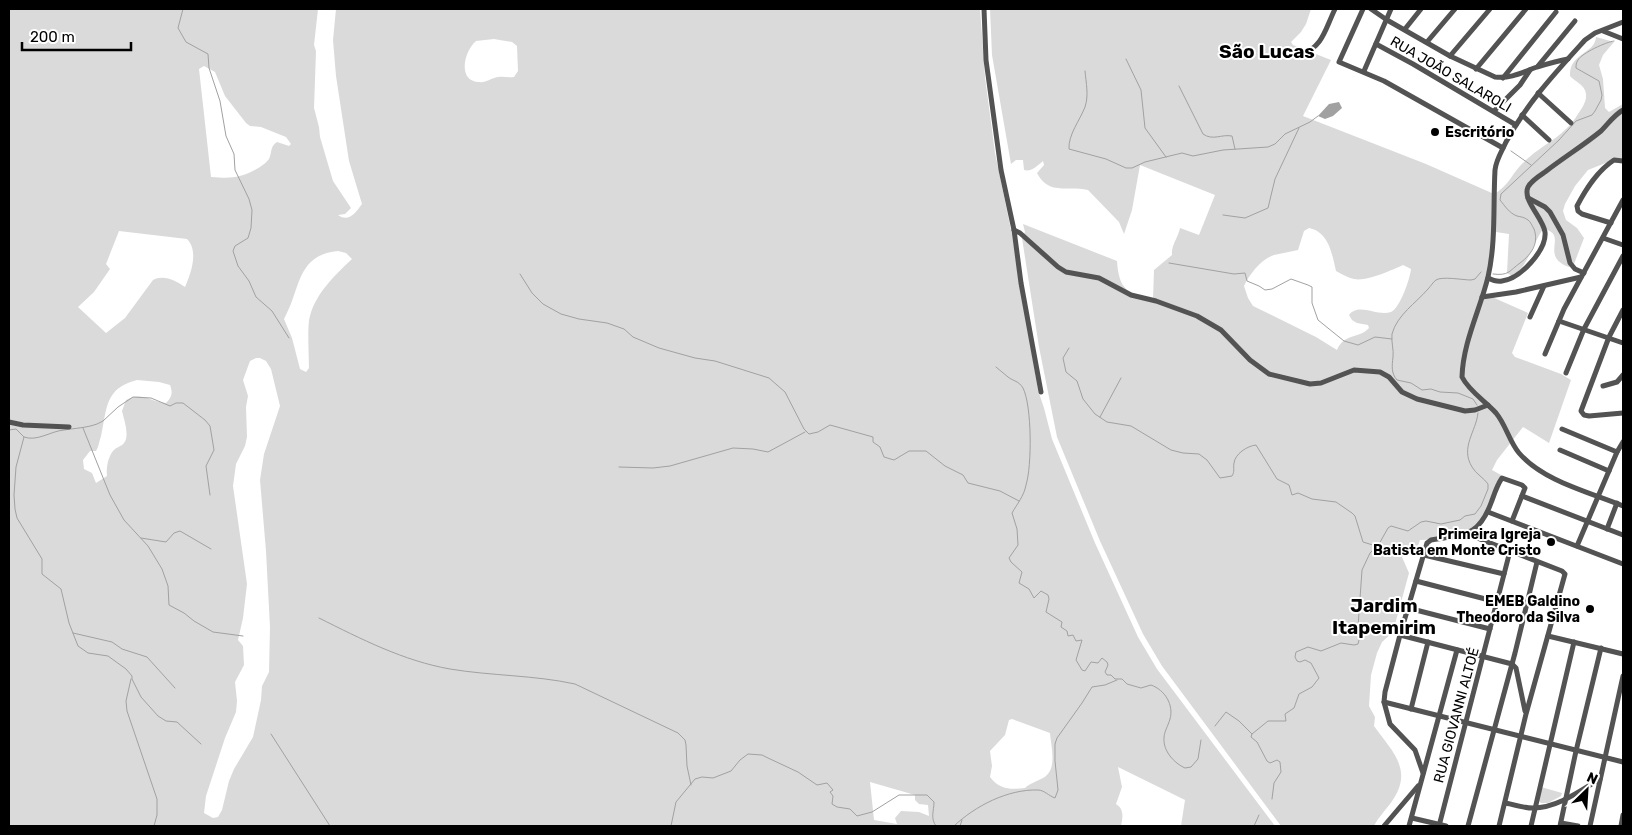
<svg xmlns="http://www.w3.org/2000/svg" width="1632" height="835" font-family="Rubik,sans-serif">
<style>
.green{fill:#dadada;fill-rule:evenodd}
.water{fill:#a1a1a1}
.lines{fill:none;stroke-linecap:round;stroke-linejoin:round}
.stream{stroke:#a1a1a1;stroke-width:1}
.minor{stroke:#535353;stroke-width:5}
.poi-dot{fill:#000;stroke:#fff;stroke-width:2}
.labels{text-anchor:middle;stroke-width:4;stroke-linejoin:round;paint-order:stroke}
.street-label{font-size:14px;fill:#000;stroke:#fff}
.poi-label{font-size:14px;font-weight:bold;fill:#000;stroke:#fff;text-anchor:end}
.district-label{font-size:19px;font-weight:bold;fill:#000;stroke:#fff}
</style>
<rect width="100%" height="100%" fill="#fff"/>
<g class="green">
<path d="M9 9H318L314 45 316 51 314 108 319 127 320 137 333 181 351 208 345 214 338 215C349 223 356 212 362 204L349 161 336 76 333 40 336 9H980L985 77 995 153 1012 235 1038 390 1044 408 1052 439 1095 543 1138 637 1157 669 1275 826H1181L1185 800 1118 767 1122 787 1116 804C1124 809 1123 817 1121 826H9ZM494 39 512 42 517 46 518 71 514 77C508 78 504 76 498 77 491 78 486 83 479 82 457 81 464 51 476 41ZM204 66 215 72 225 96 246 123 250 126 261 127 286 137 291 144 289 146 277 142C270 146 272 153 269 159 266 163 264 164 260 167 242 178 232 179 211 177L199 69ZM119 231 187 239C199 251 191 273 185 287 177 281 163 274 153 280L125 318 106 333 78 307 94 292 110 269 106 264ZM338 251 346 253 352 259C335 275 316 293 310 316 307 325 309 356 309 368L306 372 300 369 292 338 284 319C301 289 296 255 338 251ZM256 358H260L266 361 271 369 280 406 264 454 260 480 266 551 270 627 269 672 262 686 261 700 253 737 234 769 229 781 222 810 218 817 213 818 204 813 206 796 225 738 236 712 237 701 235 682 244 665 243 646 238 640 243 618 247 584 233 486 236 464 245 446 247 437 246 407 248 396 243 380 250 361ZM137 380 159 382 170 385C173 393 172 397 166 403 151 402 141 391 126 400L122 411C124 420 128 430 126 439 124 446 119 446 115 449 108 455 106 468 107 476L96 483 92 473 84 469 83 460 90 451H96C99 446 99 442 101 436 107 410 104 388 137 380ZM1012 719 1050 733C1051 747 1058 770 1043 778 1036 782 1030 783 1025 788 1010 790 999 789 990 777L992 766 990 751 1005 735 1009 720ZM870 782 915 795V800L919 804 928 805 929 816 919 812 901 811 895 818 897 824 874 820Z"/>
<path d="M990 9H1311L1306 24 1301 32 1291 42 1293 45 1331 60 1303 116 1426 164 1494 194C1507 187 1511 176 1520 166 1539 145 1563 139 1578 114 1581 110 1586 102 1586 97 1587 85 1576 83 1570 76 1569 53 1595 54 1596 37L1614 42 1603 55 1599 65 1603 79 1605 108 1609 112 1623 104V160L1618 158 1588 170 1575 186 1565 204 1563 211 1566 220 1577 228 1584 238 1574 264 1569 267C1538 256 1570 234 1543 229 1533 243 1528 267 1512 276L1507 273 1509 234 1496 232 1483 293 1528 313 1512 353 1515 357 1561 374 1571 380 1549 443 1523 427 1497 460 1492 470 1501 475C1496 488 1488 517 1477 526 1468 533 1432 540 1420 540L1415 554H1406L1402 557 1409 573 1394 628 1392 633 1382 642 1377 653 1371 675 1369 706 1375 717 1374 726C1390 749 1413 768 1394 798 1388 808 1379 816 1374 826H1281L1162 666 1143 634 1100 541 1057 437 1039 347 1022 238 1025 232 1023 224 1117 261C1119 290 1127 293 1153 299L1154 270 1172 255C1171 245 1178 238 1180 228L1199 235 1215 195 1140 165 1132 210 1124 234 1119 222 1088 190C1068 185 1049 196 1037 173L1044 165 1043 161C1037 166 1032 172 1024 170L1023 160H1016L1011 164 992 55ZM1309 228C1329 232 1332 254 1336 271 1342 274 1348 278 1354 279 1366 282 1392 270 1403 265L1411 269C1410 279 1400 308 1391 312 1377 317 1359 302 1349 315L1352 320 1357 323 1368 325 1369 328C1359 339 1344 333 1337 350L1316 337 1253 306 1248 298 1244 286C1249 275 1261 259 1274 255 1282 253 1290 252 1298 250L1304 231Z"/>
<path d="M1541 787 1562 793 1561 796 1548 803H1541L1539 801Z"/>
</g>
<path class="water" d="M1339 102 1342 108 1333 116 1325 119 1318 116 1329 104Z"/>
<g class="lines">
<g class="stream">
<path d="M183 9 178 28 186 42 208 54 209 68 220 101 226 136 234 154 235 170 249 199 252 210 251 228 248 238 235 246 233 251 238 266 249 281 256 297 272 311 289 338"/>
<path d="M1126 59 1141 90 1145 128 1166 157"/>
<path d="M1085 71C1086 83 1089 95 1085 107 1080 120 1068 135 1069 149L1106 159 1126 168H1132L1145 162 1182 153 1193 156 1223 150 1268 147 1275 144 1285 134 1310 122 1318 116"/>
<path d="M1179 86 1203 134C1213 141 1221 134 1232 136L1235 149"/>
<path d="M1511 151 1531 165"/>
<path d="M1223 215 1245 218 1268 208 1275 179 1299 128"/>
<path d="M1169 263 1234 274 1245 273 1247 281 1259 286 1265 290 1272 289 1291 279 1308 285 1312 287V303L1318 320 1344 341 1358 345 1375 337 1392 339"/>
<path d="M520 274 532 293 543 304 561 314 579 319 607 323 624 329 633 337 659 348 695 358 715 361 769 378 785 392 804 429 809 434 818 432 830 425 873 437V442L880 447 884 457 894 460 909 451H926L945 466 963 475 968 483 1000 491 1019 501"/>
<path d="M1493 274C1509 276 1509 271 1520 263 1532 254 1539 243 1534 229 1532 226 1531 222 1528 220 1524 217 1521 217 1517 216 1509 213 1505 206 1500 200L1501 194 1559 140 1576 121 1592 115 1595 111 1601 100 1602 95 1599 81 1576 68C1576 65 1576 63 1578 60 1582 53 1606 42 1614 41"/>
<path d="M1069 348 1063 358 1066 372 1077 381 1083 399 1095 414 1107 422 1131 426 1171 450 1183 453 1199 454 1207 460 1220 478 1232 476C1235 471 1233 469 1234 463 1235 454 1247 446 1256 445L1277 479 1289 485 1292 495 1298 493 1312 499 1336 502 1352 513 1355 516 1363 542 1376 546"/>
<path d="M996 367C1000 370 1004 374 1008 377 1013 381 1019 381 1023 388 1032 406 1032 466 1026 485 1024 496 1017 504 1012 513L1017 529 1018 545 1009 558 1011 562 1022 572 1019 583 1029 589 1034 598 1041 591 1048 595 1049 599 1046 612 1062 622 1061 627 1067 631 1068 636 1073 635 1076 641 1082 640 1076 660 1082 670 1085 671 1091 662 1098 663 1102 658 1107 662 1108 665 1105 672 1107 675H1111L1115 679H1122L1127 684 1141 688 1151 685C1165 690 1174 705 1170 719 1168 726 1164 732 1164 738 1163 751 1174 763 1185 768L1191 767 1198 759 1201 740"/>
<path d="M1477 405 1473 399 1458 393 1440 392 1431 389 1422 390 1411 383 1397 380C1391 373 1392 366 1393 357 1394 350 1391 342 1392 334 1397 315 1416 303 1428 289 1431 286 1433 282 1436 280 1442 276 1463 280 1471 280L1475 279 1481 272"/>
<path d="M1100 417 1121 378"/>
<path d="M83 428 110 495 124 520 148 546 162 569 168 586 169 605 184 613 194 621 213 632 243 636"/>
<path d="M9 430 16 429 24 437 16 467 14 495 15 509 17 518 42 559V574L61 589 69 623 78 646 88 653 108 656 126 669 132 676V679L141 697 158 716 166 721 177 722 201 744"/>
<path d="M24 437C37 442 51 431 64 430 76 428 86 428 97 424L103 421 118 407 133 397 151 398 170 406 176 403H183L205 420 210 426 214 450 206 466 210 495"/>
<path d="M619 467 653 468 670 466 733 448 753 449 768 452 805 432"/>
<path d="M141 538 166 542 174 533 180 531 211 549"/>
<path d="M319 618C361 639 404 661 450 669 492 676 534 675 575 684L678 733 685 740 686 745 687 766 691 785"/>
<path d="M73 633 112 642 122 649 147 657 175 688"/>
<path d="M131 679 126 701 127 711 157 799V815L154 826"/>
<path d="M1215 726 1226 712 1239 721 1252 734 1251 737 1257 742 1267 761 1270 763 1277 760 1280 762 1281 772 1274 783 1272 799"/>
<path d="M271 734 330 826"/>
<path d="M1252 734 1268 721H1286L1285 714 1294 708 1299 694 1312 687 1319 678 1311 663 1305 660 1300 662 1297 661 1295 657 1296 652 1308 647 1321 651 1341 643 1354 645 1358 644 1360 636 1358 627 1362 570 1370 553 1379 544 1388 528 1391 526 1408 531 1421 522 1426 521 1441 524 1460 520 1465 516 1475 514 1481 506 1488 489V484C1484 478 1476 474 1472 467 1460 447 1476 432 1478 413"/>
<path d="M671 826 676 802 695 779 702 777 713 778 731 771 740 760 748 754 762 755 768 758 798 772 817 785 827 783 833 790 830 792 833 796 832 804 837 807 850 809 857 816 872 812 899 795H927L934 802C934 811 930 818 936 826"/>
<path d="M954 826C975 806 1008 789 1038 790 1044 790 1049 796 1055 798L1058 790 1055 761V744L1057 738 1082 703 1092 687 1105 685 1117 680"/>
<path d="M960 826 962 820"/>
<path d="M1254 826 1259 815"/>
</g>
<g class="minor">
<path d="M984 9 986 60 1001 170 1014 230 1021 283 1041 392"/>
<path d="M1363 9 1339 62 1384 81 1503 148"/>
<path d="M1371 9 1387 20 1450 56 1495 77C1511 79 1523 72 1537 67 1547 64 1557 61 1568 59"/>
<path d="M1623 22 1595 33 1585 40C1556 72 1527 103 1506 142 1502 151 1496 160 1495 170 1493 206 1496 242 1488 277 1480 310 1463 342 1462 377 1469 391 1485 401 1496 413 1506 425 1509 441 1519 453 1543 481 1589 492 1623 506"/>
<path d="M1405 29 1421 9"/>
<path d="M1603 31 1623 39"/>
<path d="M1427 42 1455 9"/>
<path d="M1376 44 1413 64 1516 125"/>
<path d="M1301 56C1324 44 1324 32 1335 9"/>
<path d="M1450 56 1490 9"/>
<path d="M1538 66 1575 21"/>
<path d="M1476 69 1526 9"/>
<path d="M1364 71 1391 9"/>
<path d="M1503 78 1556 12"/>
<path d="M1538 93 1571 123"/>
<path d="M1494 111 1520 85 1530 70"/>
<path d="M1522 115 1549 140"/>
<path d="M1528 198 1545 207 1550 212 1563 235 1570 263 1575 269 1584 273"/>
<path d="M1611 223 1582 214 1578 211 1577 206C1586 189 1597 171 1614 160L1623 161"/>
<path d="M1014 230 1020 233 1058 267 1066 272 1099 278 1131 295 1156 301 1197 316 1221 330 1250 360 1269 374 1310 384 1321 383 1354 370 1380 372 1389 377 1402 392 1417 399 1465 411 1475 410 1488 405"/>
<path d="M1603 238 1623 245"/>
<path d="M1488 278C1492 280 1497 282 1502 281 1520 279 1547 250 1545 232 1543 218 1522 200 1528 187 1531 181 1539 176 1545 172 1563 158 1584 145 1601 131 1608 124 1614 115 1623 110"/>
<path d="M1482 297 1516 292 1581 277"/>
<path d="M1623 310 1609 337 1581 411 1584 415 1589 416 1623 413"/>
<path d="M1530 317 1544 286"/>
<path d="M1559 321 1623 343"/>
<path d="M1545 354 1564 309 1623 200"/>
<path d="M1566 373 1584 329 1623 256"/>
<path d="M1603 386 1617 382 1623 375"/>
<path d="M9 422 23 425 69 427"/>
<path d="M1562 429 1617 452"/>
<path d="M1560 450 1609 471"/>
<path d="M1522 496 1623 535"/>
<path d="M1488 512 1623 564"/>
<path d="M1607 529 1617 503"/>
<path d="M1467 534 1562 571 1565 574 1526 714 1499 826"/>
<path d="M1577 546 1617 452 1623 442"/>
<path d="M1424 555 1504 574"/>
<path d="M1416 581 1497 602"/>
<path d="M1408 608 1490 629"/>
<path d="M1400 635 1512 664 1516 668 1525 711"/>
<path d="M1548 636 1623 654"/>
<path d="M1384 702 1623 762"/>
<path d="M1411 709 1428 642"/>
<path d="M1423 773 1415 750 1390 724 1384 702 1385 692 1400 635 1427 543 1431 540C1463 534 1478 538 1491 503 1494 495 1497 485 1502 478L1522 485 1525 488 1512 521"/>
<path d="M1506 803C1514 805 1524 808 1533 808 1557 808 1580 791 1600 779"/>
<path d="M1412 818 1446 826"/>
<path d="M1561 823 1578 826"/>
<path d="M1384 826 1418 786"/>
<path d="M1409 826 1457 650"/>
<path d="M1439 826 1510 551"/>
<path d="M1468 826 1515 653 1537 562"/>
<path d="M1531 826 1574 642"/>
<path d="M1560 826 1576 751 1601 648"/>
<path d="M1590 826 1623 676"/>
<path d="M1621 826 1623 815"/>
</g>
</g>
<g class="poi-dot">
<circle cx="1435" cy="132" r="5"/>
<circle cx="1551" cy="542" r="5"/>
<circle cx="1590" cy="609" r="5"/>
</g>
<g class="labels">
<g class="street-label">
<text transform="translate(1451 74) rotate(30)" y="5">RUA JOÃO SALAROLI</text>
<text transform="translate(1456 715) rotate(-75)" y="5">RUA GIOVANNI ALTOÉ</text>
</g>
<g class="poi-label">
<text x="1445" y="137" text-anchor="start">Escritório</text>
<text x="1541" y="539">Primeira Igreja<tspan x="1541" dy="16">Batista em Monte Cristo</tspan></text>
<text x="1580" y="606">EMEB Galdino<tspan x="1580" dy="16">Theodoro da Silva</tspan></text>
</g>
<g class="district-label">
<text x="1267" y="58">São Lucas</text>
<text x="1384" y="612">Jardim<tspan x="1384" dy="22">Itapemirim</tspan></text>
</g>
</g>
<rect width="1632" height="835" fill="none" stroke="#000000" stroke-width="20"/>
<g transform="translate(1587 790) rotate(25)" stroke="#ffffff" stroke-width="4" paint-order="stroke">
<path d="M0-4L9 19L0 12L-9 19Z" fill="#000000"/>
<text y="-8" font-size="14" font-weight="bold" text-anchor="middle" fill="#000000">N</text>
</g>
<path d="M22 42v8h109v-8" fill="none" stroke="#000000" stroke-width="2.5"/>
<text x="30" y="42" font-size="15" fill="#000000" stroke="#ffffff" stroke-width="4" paint-order="stroke">200 m</text>
</svg>
